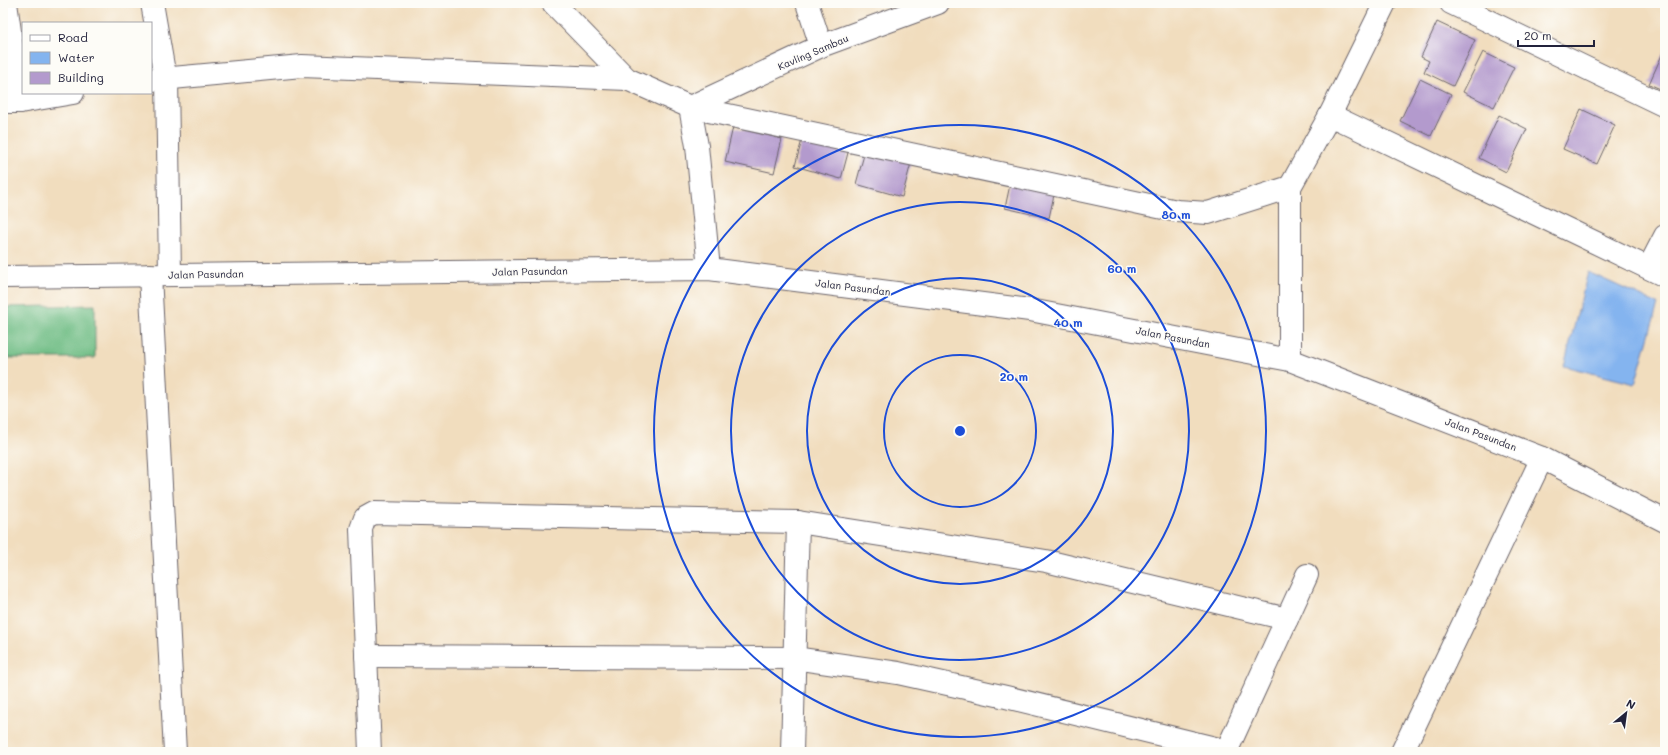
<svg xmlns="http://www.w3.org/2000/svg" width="1668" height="755" font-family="Mali,sans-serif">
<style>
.forest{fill:#71be86;stroke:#4a7060}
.water{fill:#84b4ef;stroke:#536b95}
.building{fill:#b39acd}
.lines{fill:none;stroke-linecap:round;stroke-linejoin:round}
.minor-casing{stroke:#6a6369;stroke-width:24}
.tertiary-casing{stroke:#6a6369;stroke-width:24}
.minor{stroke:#fff;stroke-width:22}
.tertiary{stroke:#fff;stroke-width:22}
.ring{fill:none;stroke:#1d4ed8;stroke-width:2}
.labels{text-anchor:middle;stroke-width:3;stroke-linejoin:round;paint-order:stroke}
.street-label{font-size:10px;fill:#22223b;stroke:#fdfcf7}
.centre{fill:#1d4ed8;stroke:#fdfcf7;stroke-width:2}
.ring-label{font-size:12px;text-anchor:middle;font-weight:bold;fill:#1d4ed8;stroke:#fdfcf7;stroke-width:3;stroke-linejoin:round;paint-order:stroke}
</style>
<rect width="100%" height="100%" fill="#fdfcf7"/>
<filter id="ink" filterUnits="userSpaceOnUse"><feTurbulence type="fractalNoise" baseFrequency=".025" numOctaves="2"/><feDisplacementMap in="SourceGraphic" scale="8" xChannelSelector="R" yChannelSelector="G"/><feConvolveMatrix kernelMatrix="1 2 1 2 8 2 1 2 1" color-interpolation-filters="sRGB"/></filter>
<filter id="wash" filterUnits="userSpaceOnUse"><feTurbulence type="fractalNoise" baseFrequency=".012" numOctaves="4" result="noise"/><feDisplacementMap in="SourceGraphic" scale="16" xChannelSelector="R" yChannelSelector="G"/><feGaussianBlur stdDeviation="0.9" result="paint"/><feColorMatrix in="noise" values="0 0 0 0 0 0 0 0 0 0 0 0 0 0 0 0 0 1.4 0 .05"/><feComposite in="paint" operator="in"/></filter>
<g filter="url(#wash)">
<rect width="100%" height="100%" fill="#f1ddbe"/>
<path class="forest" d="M95 305V358H3V307Z"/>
<path class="water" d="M1588 272 1658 304 1635 384 1564 366Z"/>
<g id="blocks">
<g class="building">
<path d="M1437 22 1475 40 1453 86 1424 72 1429 61 1421 57Z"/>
<path d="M1665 48V91L1649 84Z"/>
<path d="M1483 52 1514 67 1494 107 1463 92Z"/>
<path d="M1420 79 1451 94 1431 136 1400 121Z"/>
<path d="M1581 109 1615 125 1597 164 1563 149Z"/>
<path d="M1499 115 1527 129 1506 172 1479 158Z"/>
<path d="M733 127 782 139 774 173 725 162Z"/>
<path d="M803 136 849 149 841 179 795 166Z"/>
<path d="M865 151 911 163 902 197 856 184Z"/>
<path d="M1011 180 1055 190 1049 218 1005 208Z"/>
</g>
</g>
</g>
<g filter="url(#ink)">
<use href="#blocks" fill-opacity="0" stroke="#6a6369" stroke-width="1"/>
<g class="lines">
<defs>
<g id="minor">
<path d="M6 3 20 102"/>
<path d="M152 3 163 66 167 78 170 275"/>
<path d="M553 3 627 79 690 107 1177 211 1208 213 1290 187"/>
<path d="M807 3 821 46"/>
<path d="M1451 3 1665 106"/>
<path d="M151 80 302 66 627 79"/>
<path d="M3 102H20L73 93"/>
<path d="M690 107 821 46 938 3"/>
<path d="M690 107 697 146 709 269"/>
<path d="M1330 115 1665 276"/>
<path d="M1649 267 1665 236"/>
<path d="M150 275 175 752"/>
<path d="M1290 360V187L1330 115 1385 3"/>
<path d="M366 656 794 658 898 673 1006 697 1227 751"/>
<path d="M370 752 361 529 365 518 374 513 798 522 1046 561 1287 619"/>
<path d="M792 752 798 522"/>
<path d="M1226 752 1307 575"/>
<path d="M1402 752 1542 458"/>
</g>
<path id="tertiary" d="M3 277 709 269 1030 310 1290 360 1542 458 1665 521"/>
</defs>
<use href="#minor" class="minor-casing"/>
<use href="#tertiary" class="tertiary-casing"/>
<use href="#minor" class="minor"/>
<use href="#tertiary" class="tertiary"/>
</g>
</g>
<g class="ring">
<circle cx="960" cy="431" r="76"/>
<circle cx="960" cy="431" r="153"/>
<circle cx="960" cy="431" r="229"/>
<circle cx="960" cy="431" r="306"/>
</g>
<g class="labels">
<g class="street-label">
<text transform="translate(813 52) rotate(-23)" y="4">Kavling Sambau</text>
<text transform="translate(530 271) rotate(-1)" y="4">Jalan Pasundan</text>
<text transform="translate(206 274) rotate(-1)" y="4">Jalan Pasundan</text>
<text transform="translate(853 287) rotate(7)" y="4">Jalan Pasundan</text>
<text transform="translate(1173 337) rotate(11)" y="4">Jalan Pasundan</text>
<text transform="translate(1481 434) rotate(21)" y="4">Jalan Pasundan</text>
</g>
</g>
<circle cx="960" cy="431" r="6" class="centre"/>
<g class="ring-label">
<text x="1176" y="219">80 m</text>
<text x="1122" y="273">60 m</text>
<text x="1068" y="327">40 m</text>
<text x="1014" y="381">20 m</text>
</g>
<rect width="1668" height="755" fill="none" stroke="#fdfcf7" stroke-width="16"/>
<rect x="22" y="22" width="130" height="72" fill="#fdfcf7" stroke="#a5a5ac"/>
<rect x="30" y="35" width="20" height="6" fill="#ffffff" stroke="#a5a5ac"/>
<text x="58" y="42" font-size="12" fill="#22223b">Road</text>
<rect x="30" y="52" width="20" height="12" fill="#84b4ef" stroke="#a5a5ac"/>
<text x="58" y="62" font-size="12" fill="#22223b">Water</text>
<rect x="30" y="72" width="20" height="12" fill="#b39acd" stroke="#a5a5ac"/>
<text x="58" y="82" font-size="12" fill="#22223b">Building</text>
<g transform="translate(1626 713) rotate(29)" stroke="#fdfcf7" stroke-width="3" paint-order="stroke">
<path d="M0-3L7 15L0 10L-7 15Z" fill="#22223b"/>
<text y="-6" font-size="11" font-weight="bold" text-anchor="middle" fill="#22223b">N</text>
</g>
<path d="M1518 40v6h76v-6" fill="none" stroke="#22223b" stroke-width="2"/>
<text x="1524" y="40" font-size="12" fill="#22223b" stroke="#fdfcf7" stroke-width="3" paint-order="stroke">20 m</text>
</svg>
